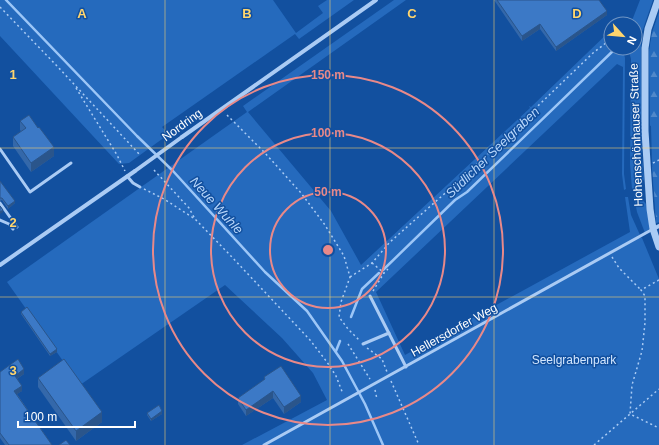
<svg xmlns="http://www.w3.org/2000/svg" width="659" height="445" font-family="Arial,sans-serif">
<style>
.green{fill:#256abd}
.forest{fill:url(#forest-firs)}
.lines{fill:none;stroke-linecap:round;stroke-linejoin:round}
.stream{stroke:#9cc6f7;stroke-width:2.5}
.path{stroke:#aacbf4;stroke-width:1.5;stroke-dasharray:2 3;stroke-linecap:butt}
.service{stroke:#aacbf4;stroke-width:3}
.minor{stroke:#aacbf4;stroke-width:4}
.tertiary{stroke:#aacbf4;stroke-width:7}
.minor-bridge{stroke:#aacbf4;stroke-width:4}
.wall{fill:#3468aa}
.shaded-wall{fill:#2a558b}
.building{fill:#3c79c6;stroke:#2a558b}
.grid{fill:none;stroke:#ffd56d;stroke-width:1;stroke-opacity:0.55}
.ring{fill:none;stroke:#e88989;stroke-width:2}
.labels{text-anchor:middle;stroke-width:3;stroke-linejoin:round;paint-order:stroke}
.street-label{font-size:12px;fill:#fff;stroke:#12509f}
.park-label{font-size:12px;fill:#d2e6fe;stroke:#12509f}
.water-label{font-size:13px;font-style:italic;fill:#b7d6fb;stroke:#12509f}
.grid-label{font-size:13px;text-anchor:middle;font-weight:bold;fill:#ffd56d;stroke:#12509f;stroke-width:3;stroke-linejoin:round;paint-order:stroke}
.centre{fill:#e88989;stroke:#12509f;stroke-width:2}
.ring-label{font-size:12px;text-anchor:middle;font-weight:bold;fill:#e88989;stroke:#12509f;stroke-width:3;stroke-linejoin:round;paint-order:stroke}
</style>
<defs>
<pattern id="forest-firs" width="22" height="20" patternUnits="userSpaceOnUse"><rect width="22" height="20" fill="#256abd"/><path d="M5 1l3.5 6h-7zM16 11l3.5 6h-7z" fill="#5188ca"/></pattern>
</defs>
<rect width="100%" height="100%" fill="#12509f"/>
<g class="green">
<path d="M0 0H273L296 33 323 13 318 6 327 0H354L299 39 295 34 162 127 169 134 129 163 119 164 0 36Z"/>
<path d="M394 0H406L248 112 331 211 361 265 530 108 529 106 531 107 611 30V48H621L624 54 625 58 624 174 626 189 624 190 622 174 623 67 617 64 376 292 405 355 630 232 625 197H628L631 215 640 235 638 236 642 238 659 279V445H242L327 400 313 373 282 338 225 285 80 385 7 282 247 112 243 106Z"/>
<path d="M640 0H653L642 32 641 46 642 157 644 179 641 185 638 187 632 189 630 164 631 59 628 48H635V24H629L633 18Z"/>
<path d="M659 13V222L656 223 652 163 649 53 652 33Z"/>
<path d="M634 196 640 197 646 204 650 228 645 233 637 212Z"/>
</g>
<g class="forest">
<path d="M659 13V122L650 126 649 53 652 33Z"/>
<path d="M652 167 659 168V222L656 223V217Z"/>
</g>
<g class="lines">
<g class="stream">
<path d="M6 0 137 136 173 171 265 272 307 311 342 361 365 404 383 445"/>
<path d="M635 29 637 27"/>
<path d="M383 270 455 200 467 192 616 48"/>
<path d="M351 317 362 289 379 273"/>
<path d="M336 351 340 341"/>
</g>
<g class="path">
<path d="M0 7 57 66 140 155"/>
<path d="M76 88 117 155 125 171"/>
<path d="M227 115 265 153 301 193 325 225 344 256 350 277 341 302 339 317 348 329 360 341"/>
<path d="M653 163 659 160"/>
<path d="M154 170 189 208 195 219"/>
<path d="M144 189 164 199 195 219 230 255 310 340 327 362 336 376 343 394"/>
<path d="M612 257 619 268 641 290"/>
<path d="M372 263 384 273"/>
<path d="M350 277 372 263 390 242 469 172 593 53 611 39"/>
<path d="M659 280 641 290 645 296V323L642 351 632 385 630 414 659 428"/>
<path d="M373 291 384 273 388 269"/>
<path d="M348 344 370 379"/>
<path d="M367 348 382 359 387 372"/>
<path d="M391 381 419 445"/>
<path d="M375 390 377 399"/>
<path d="M594 445 659 389"/>
</g>
<g class="service">
<path d="M0 149 30 192 71 163"/>
<path d="M127 176 133 183 140 187"/>
<path d="M0 203 17 227"/>
<path d="M0 220 9 224 13 229"/>
<path d="M370 296 406 367"/>
<path d="M363 344 389 333"/>
<path d="M264 445 653 229"/>
</g>
<g class="minor">
<path d="M182 137 376 0"/>
<path d="M653 229 659 226"/>
<path d="M0 265 135 171"/>
</g>
<path class="tertiary" d="M658 0 648 29 645 48V131L650 209 653 229 659 247"/>
<path class="minor-bridge" d="M135 171 182 137"/>
</g>
<g class="wall">
<path d="M494 0H599L607 15 556 51 540 29 522 41Z"/>
<path d="M20 121 54 156 31 172 13 146V137L21 131 20 130Z"/>
<path d="M0 181 15 203 8 209 2 200 0 201Z"/>
<path d="M21 312 57 352 50 356 21 314Z"/>
<path d="M0 372 24 374 17 379 22 391 17 394 52 445H5L0 438Z"/>
<path d="M264 377 301 402 284 414 273 398 246 416 238 404V398L264 380Z"/>
<path d="M38 378 102 422 76 441 38 387Z"/>
<path d="M147 413 162 414 151 421 147 415Z"/>
</g>
<g class="shaded-wall">
<path d="M607 11V15L556 51V47Z"/>
<path d="M540 24V29L522 41V36Z"/>
<path d="M54 147V156L31 172V163Z"/>
<path d="M15 201V203L8 209V206Z"/>
<path d="M3 210V212L0 214V212Z"/>
<path d="M57 349V352L50 356V354Z"/>
<path d="M24 369V374L15 380V376Z"/>
<path d="M22 386V391L14 396V391Z"/>
<path d="M273 391V398L246 416V410Z"/>
<path d="M301 396V402L284 414V407Z"/>
<path d="M162 411V414L151 421V419Z"/>
<path d="M102 412V422L76 441V431Z"/>
</g>
<g class="building">
<path d="M497 0H599L607 11 556 47 540 24 522 36Z"/>
<path d="M29 115 38 128 39 127 54 147 31 163 13 137 26 128 20 121Z"/>
<path d="M0 181 15 201 8 206 2 198H0Z"/>
<path d="M0 206 3 210 0 212Z"/>
<path d="M27 307 57 349 50 354 21 312Z"/>
<path d="M18 359 24 369 15 376 22 386 14 391 52 445H9L0 433V372Z"/>
<path d="M64 359 102 412 76 431 38 378Z"/>
<path d="M281 366 301 396 284 407 273 391 246 410 238 398 265 379 264 377Z"/>
<path d="M159 405 162 411 151 419 147 413Z"/>
<path d="M66 440 70 445H59Z"/>
</g>
<path class="grid" d="M165 0V445M330 0V445M494 0V445M0 148H659M0 297H659"/>
<g class="ring">
<circle cx="328" cy="250" r="58"/>
<circle cx="328" cy="250" r="117"/>
<circle cx="328" cy="250" r="175"/>
</g>
<g class="labels">
<g class="street-label">
<text transform="translate(182 125) rotate(-36)" y="4">Nordring</text>
<text transform="translate(636 135) rotate(-92)" y="4">Hohenschönhauser Straße</text>
<text transform="translate(454 330) rotate(-29)" y="4">Hellersdorfer Weg</text>
</g>
<g class="park-label">
<text x="574" y="364">Seelgrabenpark</text>
</g>
<g class="water-label">
<text transform="translate(492 152) rotate(-44)" y="5">Südlicher Seelgraben</text>
<text transform="translate(217 205) rotate(48)" y="5">Neue Wuhle</text>
</g>
</g>
<g class="grid-label">
<text x="82" y="18">A</text>
<text x="247" y="18">B</text>
<text x="412" y="18">C</text>
<text x="577" y="18">D</text>
<text x="13" y="79">1</text>
<text x="13" y="227">2</text>
<text x="13" y="375">3</text>
</g>
<circle cx="328" cy="250" r="6" class="centre"/>
<g class="ring-label">
<text x="328" y="79">150 m</text>
<text x="328" y="137">100 m</text>
<text x="328" y="196">50 m</text>
</g>
<g transform="translate(623 36) rotate(117)"><circle r="19" fill="#12509f" stroke="#7196c5"/>
<path d="M0-3L7 15L0 10L-7 15Z" fill="#ffd56d"/>
<text y="-6" font-size="11" font-weight="bold" text-anchor="middle" fill="#ffffff">N</text>
</g>
<path d="M18 421v6h117v-6" fill="none" stroke="#ffffff" stroke-width="2"/>
<text x="24" y="421" font-size="12" fill="#ffffff" stroke="#12509f" stroke-width="3" paint-order="stroke">100 m</text>
</svg>
